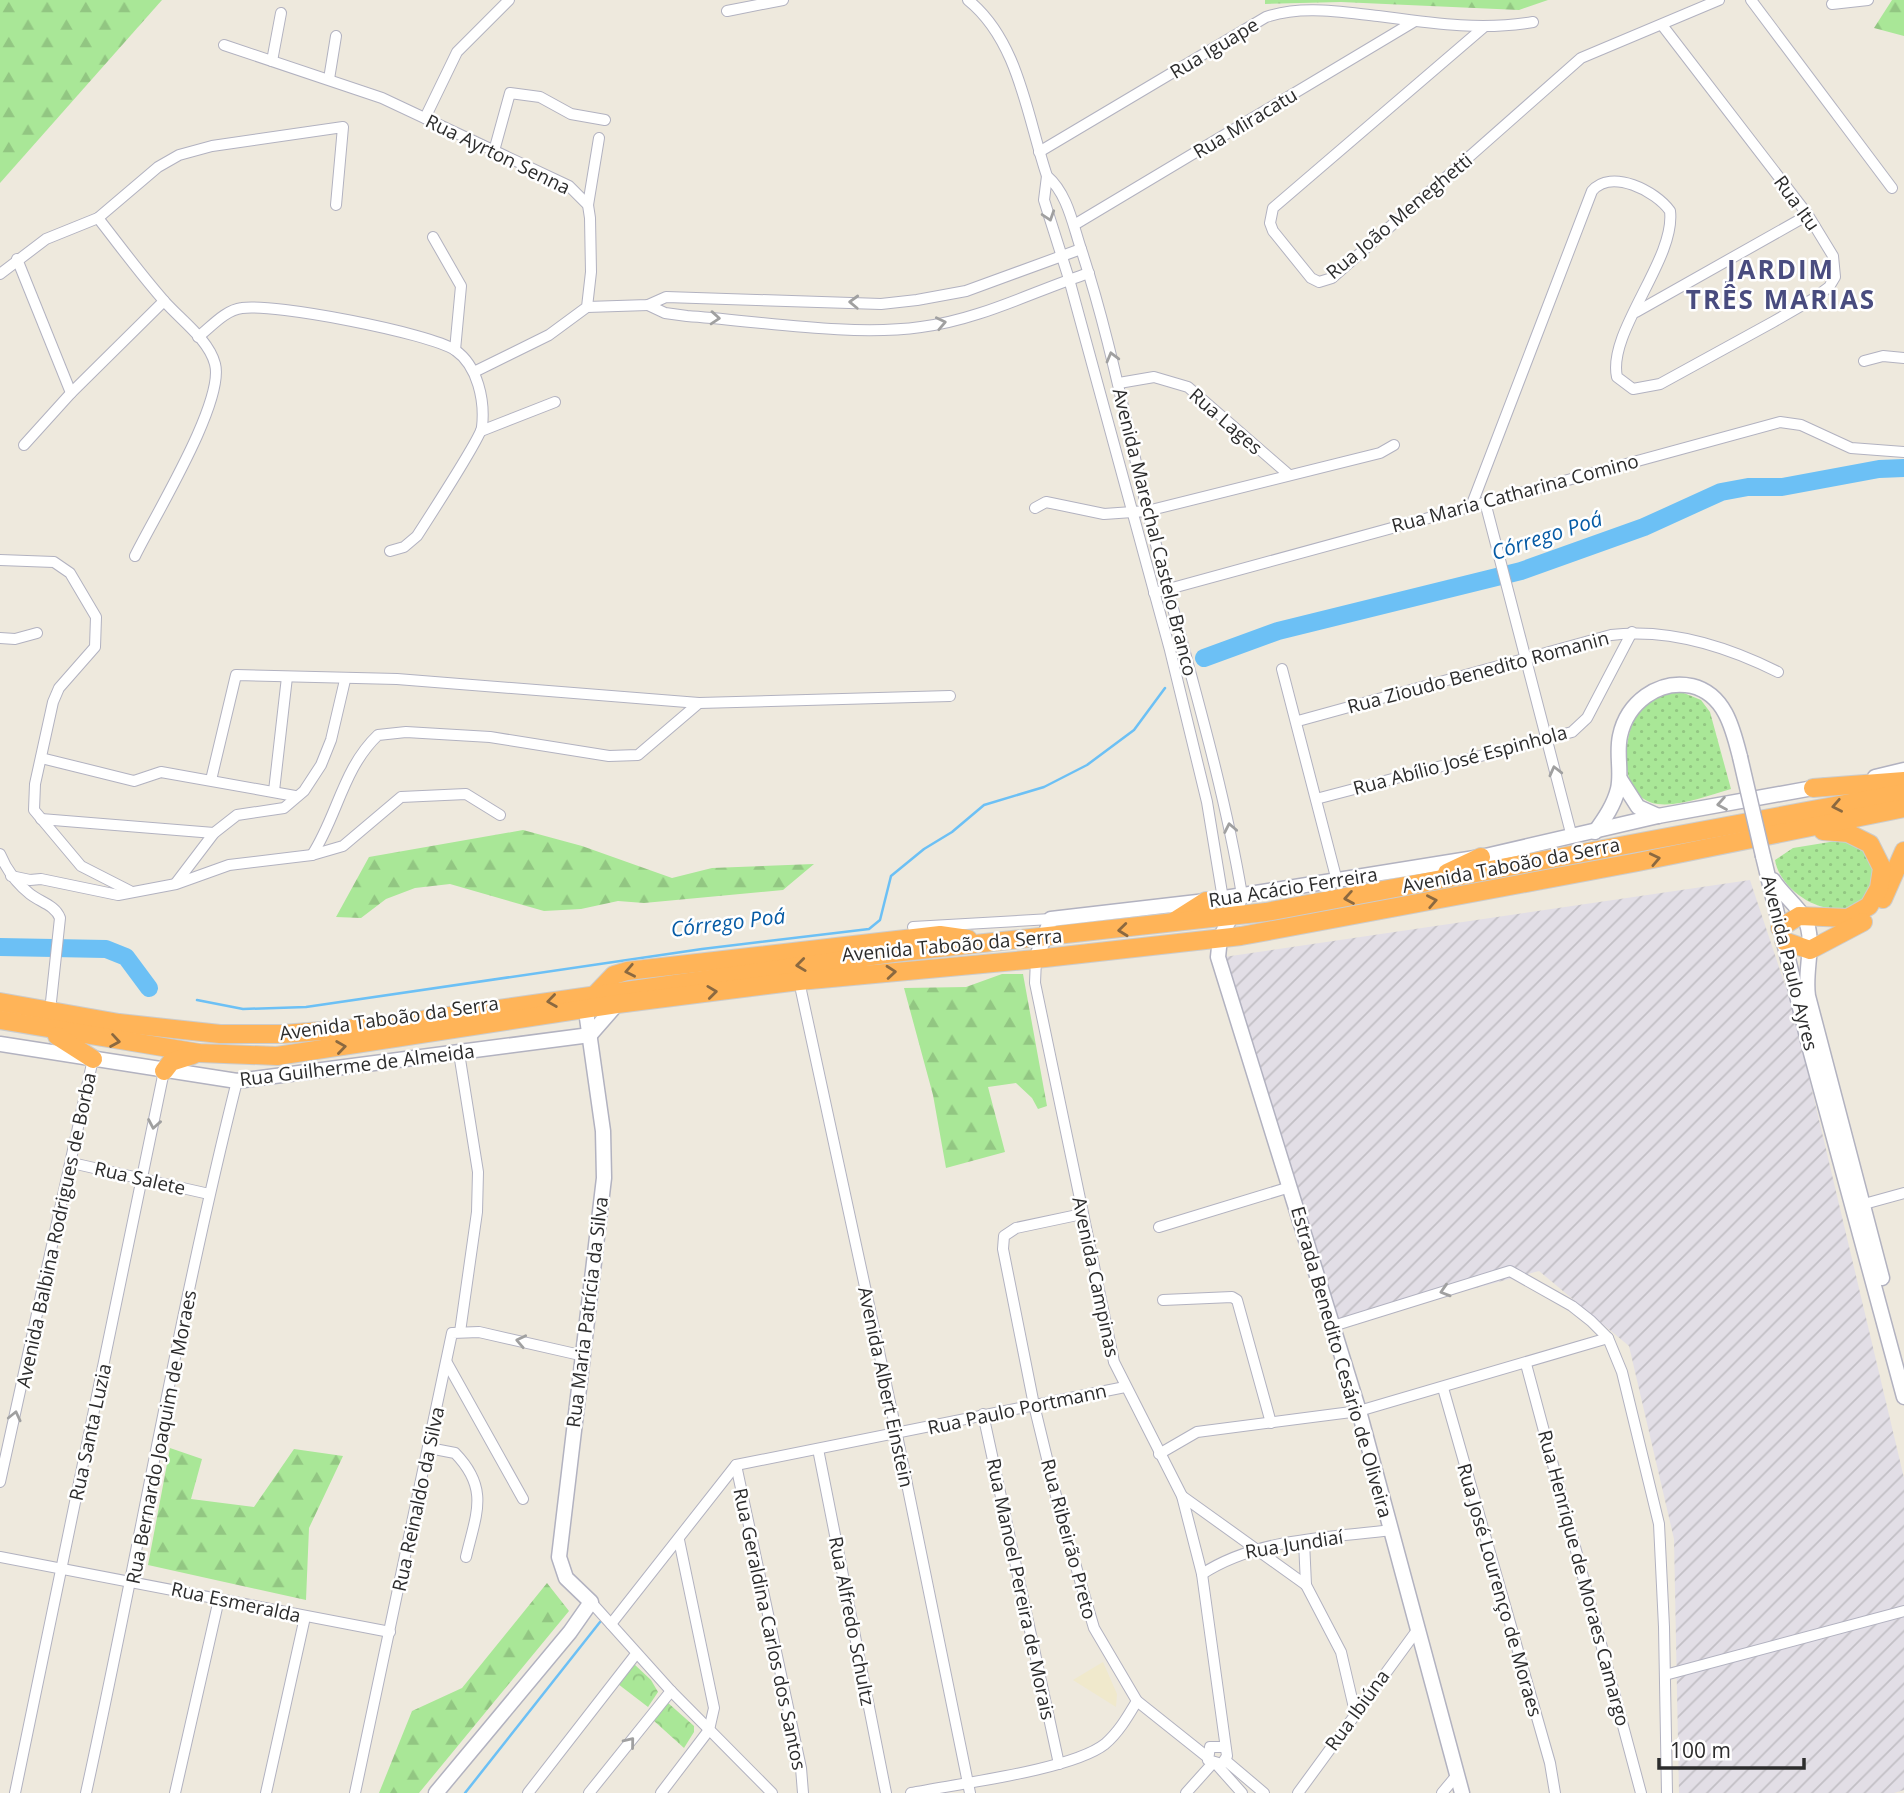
<svg xmlns="http://www.w3.org/2000/svg" width="1904" height="1793" font-family="'Open Sans',sans-serif">
<style>
.industrial{fill:url(#industrial-furrows)}
.education{fill:#f0e9cc}
.grass{fill:url(#grass-dots)}
.forest{fill:url(#forest-firs)}
.park{fill:url(#park-crowns)}
.lines{fill:none;stroke-linecap:round;stroke-linejoin:round}
.stream{stroke:#6cc0f5;stroke-width:2.5}
.river{stroke:#6cc0f5;stroke-width:18}
.street-casing{stroke:#b2b2c0;stroke-width:12}
.secondary-casing{stroke:#b2b2c0;stroke-width:17}
.highway-casing{stroke:#ccc;stroke-width:20}
.street{stroke:#fff;stroke-width:10}
.secondary{stroke:#fff;stroke-width:14}
.highway{stroke:#ffb458;stroke-width:18}
.secondary-bridge-casing{stroke:#b2b2c0;stroke-width:17;stroke-linecap:butt}
.secondary-bridge{stroke:#fff;stroke-width:14}
.oneway{stroke:#a0a0a0}
.oneway2{stroke:#8b6940}
.labels{text-anchor:middle;stroke-width:5;stroke-linejoin:round;paint-order:stroke}
.street-label{font-size:19px;fill:#2c2c2c;stroke:#fff}
.water-label{font-size:21px;font-style:italic;fill:#065ba5;stroke:#fff}
.district-label{font-size:26px;font-weight:bold;letter-spacing:2px;fill:#494c7f;stroke:#fff}
</style>
<defs>
<pattern id="industrial-furrows" width="10" height="10" patternUnits="userSpaceOnUse" patternTransform="scale(1.75)"><rect width="10" height="10" fill="#e2dee6"/><path d="M-1 1l2-2M0 10L10 0M9 11l2-2" fill="none" stroke="#c2bfc5"/></pattern>
<pattern id="grass-dots" width="8" height="8" patternUnits="userSpaceOnUse" patternTransform="scale(1.75)"><rect width="8" height="8" fill="#a9e797"/><path d="M2 2h.1M6 6h.1" fill="none" stroke="#92c682" stroke-width="1.8" stroke-linecap="round"/></pattern>
<pattern id="forest-firs" width="22" height="20" patternUnits="userSpaceOnUse" patternTransform="scale(1.75)"><rect width="22" height="20" fill="#a9e797"/><path d="M5 1l3.5 6h-7zM16 11l3.5 6h-7z" fill="#92c682"/></pattern>
<pattern id="park-crowns" width="20" height="18" patternUnits="userSpaceOnUse" patternTransform="scale(1.75)"><rect width="20" height="18" fill="#a9e797"/><path d="M2 6a3 3 0 1 1 6 0M12 15a3 3 0 1 1 6 0" fill="none" stroke="#92c682"/></pattern>
</defs>
<rect width="100%" height="100%" fill="#eee9dd"/>
<path class="industrial" d="M1750 880 1792 1006 1904 1478V1790L1894 1793H1679L1674 1539 1629 1346 1539 1271 1339 1325 1224 957Z"/>
<path class="education" d="M1103 1662 1117 1694 1116 1707 1073 1680Z"/>
<g class="grass">
<path d="M1674 689 1701 700 1710 712 1731 789C1709 795 1680 807 1657 804 1615 797 1622 730 1642 707 1651 696 1661 693 1674 689Z"/>
<path d="M1842 840 1862 847 1877 872 1874 891C1867 896 1860 904 1852 907 1821 917 1780 890 1775 860L1793 848Z"/>
</g>
<g class="forest">
<path d="M0 0H162L0 183Z"/>
<path d="M1265 0H1548L1519 10 1341 2 1265 4Z"/>
<path d="M1892 0H1904V36L1874 28Z"/>
<path d="M523 830 582 846 672 878 712 868 814 864 783 890 644 903 618 901 581 909 544 911 450 884 415 888 386 899 361 918 336 917 369 857Z"/>
<path d="M1002 974H1023L1047 1106 1038 1109 1032 1098 1016 1083 988 1087 1005 1152 946 1168 933 1095 904 988 966 987Z"/>
<path d="M170 1448 202 1459 191 1499 254 1507 294 1449 343 1456 309 1528 306 1600 148 1565Z"/>
<path d="M547 1583 569 1611 419 1793H379L412 1711 462 1688Z"/>
</g>
<g class="park">
<path d="M634 1664 651 1680 658 1692 648 1707 618 1684Z"/>
<path d="M667 1702 694 1726V1732L684 1748 653 1720Z"/>
</g>
<g class="lines">
<g class="stream">
<path d="M197 1000 243 1009 306 1007 702 949 869 929 880 920 891 876 924 849 952 832 984 805 1044 787 1087 765 1134 730 1165 688"/>
<path d="M465 1793 600 1622"/>
</g>
<g class="river">
<path d="M1204 658 1278 631 1521 571 1644 527 1721 492 1748 487H1782L1879 469 1904 468"/>
<path d="M0 947 106 949 126 957 149 988"/>
</g>
<defs>
<g id="street">
<path d="M968 0C1019 41 1027 117 1047 176 1068 194 1073 226 1082 252 1111 341 1128 434 1151 525 1182 648 1221 770 1242 895"/>
<path d="M1751 0 1892 188"/>
<path d="M1832 4 1868 0"/>
<path d="M727 11 783 0"/>
<path d="M1484 27 1273 208 1270 223 1273 231 1311 278 1319 282 1332 278 1581 58 1719 0"/>
<path d="M224 45 382 98 569 186 588 205 590 218 591 272 587 307 549 335 474 372"/>
<path d="M272 61 281 13"/>
<path d="M329 79 336 36"/>
<path d="M425 118 457 52 509 0"/>
<path d="M494 151 510 93 540 97 571 114 605 120"/>
<path d="M1039 152 1266 17C1302 5 1340 12 1378 16 1430 23 1481 31 1533 22"/>
<path d="M1047 176 1044 200 1069 279 1170 650 1207 802 1223 899"/>
<path d="M588 205 599 138"/>
<path d="M98 218C120 246 141 275 165 302 181 320 209 340 215 364 225 402 154 517 135 556"/>
<path d="M1074 225 1415 21"/>
<path d="M433 237 461 286 455 350"/>
<path d="M17 259 71 393"/>
<path d="M0 274 46 239 98 218 158 167 179 155 212 146 343 127 336 205"/>
<path d="M648 305 665 313 687 316C758 321 852 337 921 327 979 320 1034 291 1089 273"/>
<path d="M587 307 648 305 666 297 881 304 917 300 966 291 1081 249"/>
<path d="M1636 312 1808 215"/>
<path d="M198 337C211 327 225 310 242 308 274 303 429 333 455 350 478 366 485 401 482 427 481 437 426 522 417 536L404 547 390 551"/>
<path d="M1864 361 1883 356 1904 358"/>
<path d="M1119 383 1154 377 1188 387 1288 474"/>
<path d="M481 431 555 402"/>
<path d="M24 445 71 393 164 301"/>
<path d="M1485 502 1572 837"/>
<path d="M1472 504 1592 191C1611 168 1656 191 1670 211 1676 259 1607 332 1617 377L1633 389 1660 384 1773 322 1813 299 1829 287 1835 277 1833 256 1808 215 1662 25"/>
<path d="M1035 508 1046 502 1104 514 1147 511 1380 453 1394 445"/>
<path d="M0 560 54 562 70 573 96 617 95 647 59 688 53 702 35 784 34 810 81 866 130 891"/>
<path d="M1154 593 1780 422 1801 425 1851 448 1904 452"/>
<path d="M0 638 15 639 37 633"/>
<path d="M1282 669 1337 881"/>
<path d="M1298 721 1611 635C1668 628 1728 647 1778 672"/>
<path d="M41 758 134 781 161 772 295 796"/>
<path d="M211 780 236 675 397 679 699 703 950 696"/>
<path d="M274 791 287 677"/>
<path d="M1316 799 1572 732 1587 718 1632 632"/>
<path d="M41 819 214 833"/>
<path d="M0 854C7 871 16 883 30 894 40 902 55 905 60 918L50 1011"/>
<path d="M312 855C337 817 343 768 378 735L406 732 490 737 609 756 638 755 699 703"/>
<path d="M11 876 30 880 41 879 118 895 176 884 229 865 312 855 343 846 401 797 466 794 500 815"/>
<path d="M176 883 214 833 237 815 284 808 304 791 321 765 331 740 345 680"/>
<path d="M913 927 1051 919"/>
<path d="M1036 959 1035 983 1114 1362 1182 1496 1202 1574 1227 1756 1222 1764 1208 1760 1210 1747H1224"/>
<path d="M799 981 897 1435 970 1793"/>
<path d="M459 1053 478 1172 477 1212 460 1332"/>
<path d="M72 1163 209 1194"/>
<path d="M1857 1206 1904 1193"/>
<path d="M1082 1214 1016 1228 1004 1236 1003 1249 1034 1405 1060 1512 1094 1628 1137 1701 1206 1756"/>
<path d="M1159 1227 1290 1187"/>
<path d="M1163 1300 1232 1297 1237 1300 1271 1423"/>
<path d="M1333 1326 1510 1271 1572 1306 1591 1321 1608 1338 1622 1372 1659 1524 1664 1627 1667 1793"/>
<path d="M447 1363 523 1499"/>
<path d="M1526 1364 1641 1793"/>
<path d="M1443 1388 1550 1763 1555 1793"/>
<path d="M983 1414 1059 1764"/>
<path d="M429 1448 455 1453C490 1489 476 1514 466 1557"/>
<path d="M818 1449 886 1793"/>
<path d="M1159 1454 1197 1432 1359 1411 1608 1338"/>
<path d="M736 1465 801 1768 803 1793"/>
<path d="M0 1482 93 1059"/>
<path d="M1182 1496 1306 1585 1341 1652 1355 1712"/>
<path d="M1304 1541 1306 1585"/>
<path d="M0 1557 390 1632"/>
<path d="M1202 1574C1257 1538 1328 1538 1392 1530"/>
<path d="M591 1602 671 1691 772 1793"/>
<path d="M611 1624 736 1465 1125 1387"/>
<path d="M1665 1675 1904 1611"/>
<path d="M1225 1760 1264 1793"/>
<path d="M1217 1765 1242 1793"/>
<path d="M15 1793 164 1071"/>
<path d="M86 1793C138 1556 178 1316 237 1081"/>
<path d="M175 1793 219 1599"/>
<path d="M266 1793 305 1617"/>
<path d="M355 1793 452 1333 479 1332 580 1355"/>
<path d="M528 1793 636 1654"/>
<path d="M589 1793 671 1691"/>
<path d="M661 1793 709 1730 714 1708 679 1540"/>
<path d="M911 1793C956 1784 1072 1770 1105 1744 1119 1732 1128 1716 1137 1701"/>
<path d="M1186 1793 1212 1764"/>
<path d="M1298 1793 1418 1629"/>
<path d="M1442 1793 1457 1775"/>
</g>
<g id="secondary">
<path d="M1875 777 1904 770"/>
<path d="M1620 779 1638 807 1658 816"/>
<path d="M1595 832C1605 818 1614 805 1618 789 1622 772 1616 754 1620 736 1627 703 1658 679 1692 686 1725 694 1733 729 1740 757"/>
<path d="M1763 856 1811 1053 1904 1397"/>
<path d="M1773 880C1782 894 1797 905 1805 919 1816 942 1804 970 1808 996L1882 1278"/>
<path d="M1242 895 1220 938 1218 957 1359 1411 1462 1793"/>
<path d="M1036 959 1051 919 1206 901 1481 857 1658 816 1824 786"/>
<path d="M590 1035 617 1004"/>
<path d="M0 1044 237 1081 590 1035"/>
<path d="M436 1793 570 1632 591 1602 566 1578 559 1557 604 1178 603 1131 586 1011"/>
</g>
<g id="highway">
<path d="M1813 788 1904 781"/>
<path d="M1447 873 1481 857"/>
<path d="M1883 899 1904 851"/>
<path d="M1173 922 1206 901"/>
<path d="M1780 928 1799 916 1848 918 1869 906 1879 888 1882 868 1870 844 1848 833 1823 831"/>
<path d="M1784 941 1810 950 1863 922"/>
<path d="M593 997 614 975 627 971 940 935 968 939"/>
<path d="M0 1002 119 1023 220 1034H283L372 1027 893 953 1266 912 1904 793"/>
<path d="M0 1020 199 1053 277 1056 617 1004 799 981 1036 959 1241 936 1638 862 1904 808"/>
<path d="M57 1036 93 1059"/>
<path d="M164 1071 171 1062 193 1055"/>
</g>
</defs>
<use href="#street" class="street-casing"/>
<use href="#secondary" class="secondary-casing"/>
<use href="#highway" class="highway-casing"/>
<use href="#street" class="street"/>
<use href="#secondary" class="secondary"/>
<use href="#highway" class="highway"/>
<defs>
<path id="secondary-bridge" d="M1740 757 1763 856"/>
</defs>
<use href="#secondary-bridge" class="secondary-bridge-casing"/>
<use href="#secondary-bridge" class="secondary-bridge"/>
</g>
<defs><path id="oneway-chevron" d="M-2-3.5L2.5 0L-2 3.5" fill="none" stroke-width="1.6" stroke-linecap="round" stroke-linejoin="round" transform="scale(1.75)"/></defs>
<g class="oneway">
<use href="#oneway-chevron" transform="translate(1049 216) rotate(72)"/>
<use href="#oneway-chevron" transform="translate(854 302) rotate(-178)"/>
<use href="#oneway-chevron" transform="translate(715 318) rotate(4)"/>
<use href="#oneway-chevron" transform="translate(941 323) rotate(-12)"/>
<use href="#oneway-chevron" transform="translate(1112 357) rotate(-105)"/>
<use href="#oneway-chevron" transform="translate(1555 771) rotate(-104)"/>
<use href="#oneway-chevron" transform="translate(1722 804) rotate(170)"/>
<use href="#oneway-chevron" transform="translate(1230 828) rotate(-101)"/>
<use href="#oneway-chevron" transform="translate(154 1124) rotate(100)"/>
<use href="#oneway-chevron" transform="translate(1445 1291) rotate(163)"/>
<use href="#oneway-chevron" transform="translate(521 1341) rotate(-168)"/>
<use href="#oneway-chevron" transform="translate(15 1416) rotate(-77)"/>
<use href="#oneway-chevron" transform="translate(630 1742) rotate(-51)"/>
</g>
<g class="oneway2">
<use href="#oneway-chevron" transform="translate(1837 806) rotate(169)"/>
<use href="#oneway-chevron" transform="translate(1655 859) rotate(-12)"/>
<use href="#oneway-chevron" transform="translate(1349 898) rotate(170)"/>
<use href="#oneway-chevron" transform="translate(1432 901) rotate(-11)"/>
<use href="#oneway-chevron" transform="translate(1123 930) rotate(174)"/>
<use href="#oneway-chevron" transform="translate(801 965) rotate(173)"/>
<use href="#oneway-chevron" transform="translate(630 971) rotate(169)"/>
<use href="#oneway-chevron" transform="translate(891 972) rotate(-5)"/>
<use href="#oneway-chevron" transform="translate(712 992) rotate(-7)"/>
<use href="#oneway-chevron" transform="translate(552 1001) rotate(172)"/>
<use href="#oneway-chevron" transform="translate(115 1041) rotate(9)"/>
<use href="#oneway-chevron" transform="translate(341 1047) rotate(-8)"/>
</g>
<g class="labels">
<g class="street-label">
<text transform="translate(1214 48) rotate(-31)" y="7">Rua Iguape</text>
<text transform="translate(1245 123) rotate(-31)" y="7">Rua Miracatu</text>
<text transform="translate(498 154) rotate(26)" y="7">Rua Ayrton Senna</text>
<text transform="translate(1797 203) rotate(54)" y="7">Rua Itu</text>
<text transform="translate(1399 216) rotate(-40)" y="7">Rua João Meneghetti</text>
<text transform="translate(1226 421) rotate(41)" y="7">Rua Lages</text>
<text transform="translate(1515 493) rotate(-15)" y="7">Rua Maria Catharina Comino</text>
<text transform="translate(1155 532) rotate(76)" y="7">Avenida Marechal Castelo Branco</text>
<text transform="translate(1478 672) rotate(-15)" y="7">Rua Zioudo Benedito Romanin</text>
<text transform="translate(1460 760) rotate(-15)" y="7">Rua Abílio José Espinhola</text>
<text transform="translate(1511 865) rotate(-11)" y="7">Avenida Taboão da Serra</text>
<text transform="translate(1293 887) rotate(-9)" y="7">Rua Acácio Ferreira</text>
<text transform="translate(952 945) rotate(-5)" y="7">Avenida Taboão da Serra</text>
<text transform="translate(1790 963) rotate(76)" y="7">Avenida Paulo Ayres</text>
<text transform="translate(389 1018) rotate(-8)" y="7">Avenida Taboão da Serra</text>
<text transform="translate(357 1065) rotate(-7)" y="7">Rua Guilherme de Almeida</text>
<text transform="translate(140 1178) rotate(13)" y="7">Rua Salete</text>
<text transform="translate(56 1230) rotate(-78)" y="7">Avenida Balbina Rodrigues de Borba</text>
<text transform="translate(1096 1277) rotate(78)" y="7">Avenida Campinas</text>
<text transform="translate(587 1312) rotate(-83)" y="7">Rua Maria Patrícia da Silva</text>
<text transform="translate(1342 1362) rotate(74)" y="7">Estrada Benedito Cesário de Oliveira</text>
<text transform="translate(886 1387) rotate(78)" y="7">Avenida Albert Einstein</text>
<text transform="translate(1017 1409) rotate(-12)" y="7">Rua Paulo Portmann</text>
<text transform="translate(90 1432) rotate(-78)" y="7">Rua Santa Luzia</text>
<text transform="translate(161 1437) rotate(-79)" y="7">Rua Bernardo Joaquim de Moraes</text>
<text transform="translate(418 1499) rotate(-78)" y="7">Rua Reinaldo da Silva</text>
<text transform="translate(1069 1539) rotate(75)" y="7">Rua Ribeirão Preto</text>
<text transform="translate(1294 1544) rotate(-9)" y="7">Rua Jundiaí</text>
<text transform="translate(1584 1578) rotate(75)" y="7">Rua Henrique de Moraes Camargo</text>
<text transform="translate(1021 1589) rotate(78)" y="7">Rua Manoel Pereira de Morais</text>
<text transform="translate(1500 1590) rotate(74)" y="7">Rua José Lourenço de Moraes</text>
<text transform="translate(236 1602) rotate(12)" y="7">Rua Esmeralda</text>
<text transform="translate(852 1621) rotate(79)" y="7">Rua Alfredo Schultz</text>
<text transform="translate(770 1629) rotate(78)" y="7">Rua Geraldina Carlos dos Santos</text>
<text transform="translate(1357 1710) rotate(-54)" y="7">Rua Ibiúna</text>
</g>
<g class="water-label">
<text transform="translate(1547 536) rotate(-18)" y="7">Córrego Poá</text>
<text transform="translate(728 923) rotate(-7)" y="7">Córrego Poá</text>
</g>
<g class="district-label">
<text x="1781" y="279">JARDIM<tspan x="1781" dy="30">TRÊS MARIAS</tspan></text>
</g>
</g>
<path d="M1659 1758v10h145v-10" fill="none" stroke="#2c2c2c" stroke-width="3.5"/>
<text x="1670" y="1758" font-size="21" fill="#2c2c2c" stroke="#ffffff" stroke-width="5" paint-order="stroke">100 m</text>
</svg>
